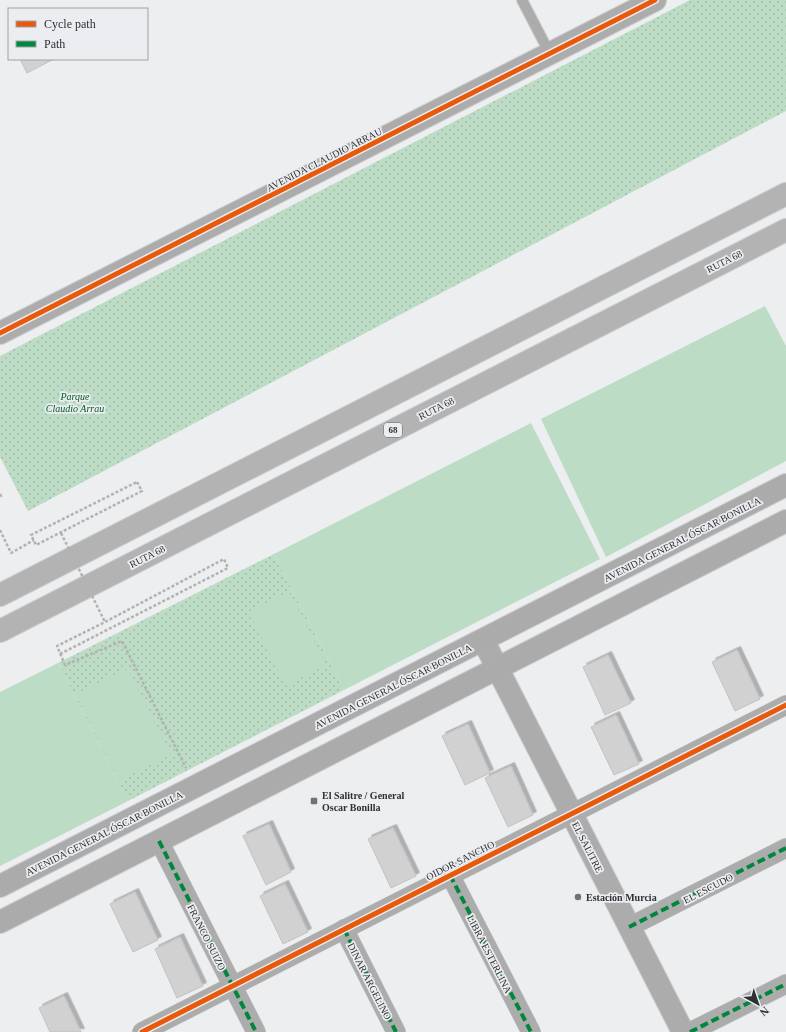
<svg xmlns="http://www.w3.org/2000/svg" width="786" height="1032" font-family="'Times New Roman',serif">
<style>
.grass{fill:url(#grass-dots)}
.pitch{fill:#bddcc5}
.building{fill:#d1d1d2;stroke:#c2c1c3;filter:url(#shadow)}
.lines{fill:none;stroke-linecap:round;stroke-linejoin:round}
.service-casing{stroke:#cbcccd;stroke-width:12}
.minor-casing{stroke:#cbcccd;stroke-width:20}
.tertiary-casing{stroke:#cbcccd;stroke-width:24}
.secondary-casing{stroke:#cbcccd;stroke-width:24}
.motorway-casing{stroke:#cbcccd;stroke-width:24}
.path{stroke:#b2b2b3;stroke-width:2.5;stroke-dasharray:3 2;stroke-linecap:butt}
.service{stroke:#acacac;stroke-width:10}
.minor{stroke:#acacac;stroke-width:19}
.tertiary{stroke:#acacac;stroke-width:22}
.secondary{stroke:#ababab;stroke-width:22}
.motorway{stroke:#b3b3b4;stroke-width:22}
.path-bridge{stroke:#b2b2b3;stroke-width:2.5;stroke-dasharray:3 2;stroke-linecap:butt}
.quiet{stroke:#00873e;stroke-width:4;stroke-dasharray:8 4;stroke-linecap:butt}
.cycleway-casing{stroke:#ebedf1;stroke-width:8}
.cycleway{stroke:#e8590c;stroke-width:5}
.poi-dot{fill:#717274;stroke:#ebedf1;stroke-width:1.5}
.labels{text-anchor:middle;stroke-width:3.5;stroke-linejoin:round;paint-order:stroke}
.shield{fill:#ebedf1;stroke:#67696b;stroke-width:1}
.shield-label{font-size:9px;font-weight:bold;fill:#2f3032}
.street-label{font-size:10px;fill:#2f3032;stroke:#ebedf1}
.park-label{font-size:10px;font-style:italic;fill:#035927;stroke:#ebedf1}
.poi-label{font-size:10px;font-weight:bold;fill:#2f3032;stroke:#ebedf1;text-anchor:start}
</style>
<defs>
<pattern id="grass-dots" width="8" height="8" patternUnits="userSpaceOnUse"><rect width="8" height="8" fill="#bddcc5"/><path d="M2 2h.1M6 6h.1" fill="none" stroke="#a3bdaa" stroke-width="1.8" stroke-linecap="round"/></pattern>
<filter id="shadow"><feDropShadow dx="3.5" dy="-3.5" stdDeviation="0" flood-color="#0004"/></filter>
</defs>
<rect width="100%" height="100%" fill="#eceef0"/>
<g class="grass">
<path d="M690 0H786V111L28 511 0 457V356Z"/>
<path d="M274 554 344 690 128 801 58 663Z"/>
</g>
<g class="pitch">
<path d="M765 306 786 346V461L606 557 541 419Z"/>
<path d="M531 423 600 559 344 690 274 554Z"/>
<path d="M289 592 326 665 286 686 249 612Z"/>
<path d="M58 663 128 801 0 866V692Z"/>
<path d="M128 669 171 755 119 780 76 694Z"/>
</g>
<g class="building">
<path d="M20 59H54L27 73Z"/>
<path d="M737 650 760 699 735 711 712 662Z"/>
<path d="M608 655 631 703 605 715 583 667Z"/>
<path d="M616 715 639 764 614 775 591 727Z"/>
<path d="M468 724 490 773 465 785 442 736Z"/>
<path d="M511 766 533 815 508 827 485 778Z"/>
<path d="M269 824 291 872 266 885 243 836Z"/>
<path d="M393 828 416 876 391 888 368 839Z"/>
<path d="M285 884 308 932 283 944 260 896Z"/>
<path d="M135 892 158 940 133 952 110 904Z"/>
<path d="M180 937 203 986 177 998 155 949Z"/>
<path d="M64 996 81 1032H50L39 1008Z"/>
</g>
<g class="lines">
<defs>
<path id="service" d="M522 0 550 54"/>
<g id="minor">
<path d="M159 841 256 1032"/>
<path d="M450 875 531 1032"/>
<path d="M629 927 786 848"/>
<path d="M344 929 396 1032"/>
<path d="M142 1032 786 705"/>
<path d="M690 1032 786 984"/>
</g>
<g id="tertiary">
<path d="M0 333 655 0"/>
<path d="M483 640 683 1032"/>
</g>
<g id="secondary">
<path d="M0 886 786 485"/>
<path d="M0 922 786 521"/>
</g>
<g id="motorway">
<path d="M0 595 786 194"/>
<path d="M0 631 786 230"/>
</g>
</defs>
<use href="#service" class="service-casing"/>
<use href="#minor" class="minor-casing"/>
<use href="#tertiary" class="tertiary-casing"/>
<use href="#secondary" class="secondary-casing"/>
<use href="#motorway" class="motorway-casing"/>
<g class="path">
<path d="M137 482 142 491 36 545 31 535Z"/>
<path d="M0 494 1 496 0 497"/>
<path d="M0 530 11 553 34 540"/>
<path d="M60 654 228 568 224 559 105 622 57 646 65 665 122 641 186 768"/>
</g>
<use href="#service" class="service"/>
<use href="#minor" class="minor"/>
<use href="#tertiary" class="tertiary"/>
<use href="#secondary" class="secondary"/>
<use href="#motorway" class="motorway"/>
<path class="path-bridge" d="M61 533 105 622"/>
<g class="quiet">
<path d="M159 841 256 1032"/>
<path d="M450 875 531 1032"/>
<path d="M629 927 786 848"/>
<path d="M344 929 396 1032"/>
<path d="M690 1032 786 984"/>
</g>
<defs>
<g id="cycleway">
<path d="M0 333 655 0"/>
<path d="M142 1032 786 705"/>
</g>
</defs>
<use href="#cycleway" class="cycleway-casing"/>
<use href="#cycleway" class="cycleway"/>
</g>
<g class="poi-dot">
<rect x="310" y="797" width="8" height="8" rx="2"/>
<circle cx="578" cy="897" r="4"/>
</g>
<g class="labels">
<rect class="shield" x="384" y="423" width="18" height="14" rx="3"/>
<g class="shield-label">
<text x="393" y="433">68</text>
</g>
<g class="street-label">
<text transform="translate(324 159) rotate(-27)" y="4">AVENIDA CLAUDIO ARRAU</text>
<text transform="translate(724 261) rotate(-27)" y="4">RUTA 68</text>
<text transform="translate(436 408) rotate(-27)" y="4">RUTA 68</text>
<text transform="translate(682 539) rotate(-27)" y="4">AVENIDA GENERAL ÓSCAR BONILLA</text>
<text transform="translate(147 556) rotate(-27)" y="4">RUTA 68</text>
<text transform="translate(393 686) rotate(-27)" y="4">AVENIDA GENERAL ÓSCAR BONILLA</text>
<text transform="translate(104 833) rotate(-27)" y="4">AVENIDA GENERAL ÓSCAR BONILLA</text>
<text transform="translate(588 847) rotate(63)" y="4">EL SALITRE</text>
<text transform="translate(460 860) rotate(-27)" y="4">OIDOR SANCHO</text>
<text transform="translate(708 888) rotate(-27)" y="4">EL ESCUDO</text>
<text transform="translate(207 937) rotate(63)" y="4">FRANCO SUIZO</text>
<text transform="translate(490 954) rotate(63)" y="4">LIBRA ESTERLINA</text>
<text transform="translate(370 981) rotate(63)" y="4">DINAR ARGELINO</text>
</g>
<g class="park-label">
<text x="75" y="400">Parque<tspan x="75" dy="12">Claudio Arrau</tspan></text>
</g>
<g class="poi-label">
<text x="322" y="799">El Salitre / General<tspan x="322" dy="12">Oscar Bonilla</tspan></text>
<text x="586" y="901">Estación Murcia</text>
</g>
</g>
<rect x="8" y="8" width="140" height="52" fill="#ebedf1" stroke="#a0a1a5"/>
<rect x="16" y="21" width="20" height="6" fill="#e8590c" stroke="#a0a1a5"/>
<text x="44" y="28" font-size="12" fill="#2f3032">Cycle path</text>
<rect x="16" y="41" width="20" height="6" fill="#00873e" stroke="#a0a1a5"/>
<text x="44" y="48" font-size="12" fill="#2f3032">Path</text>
<g transform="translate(758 1004) rotate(140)" stroke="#ebedf1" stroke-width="3" paint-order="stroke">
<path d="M0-3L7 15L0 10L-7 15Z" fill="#2f3032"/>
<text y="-6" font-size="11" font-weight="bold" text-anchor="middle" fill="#2f3032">N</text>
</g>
</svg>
